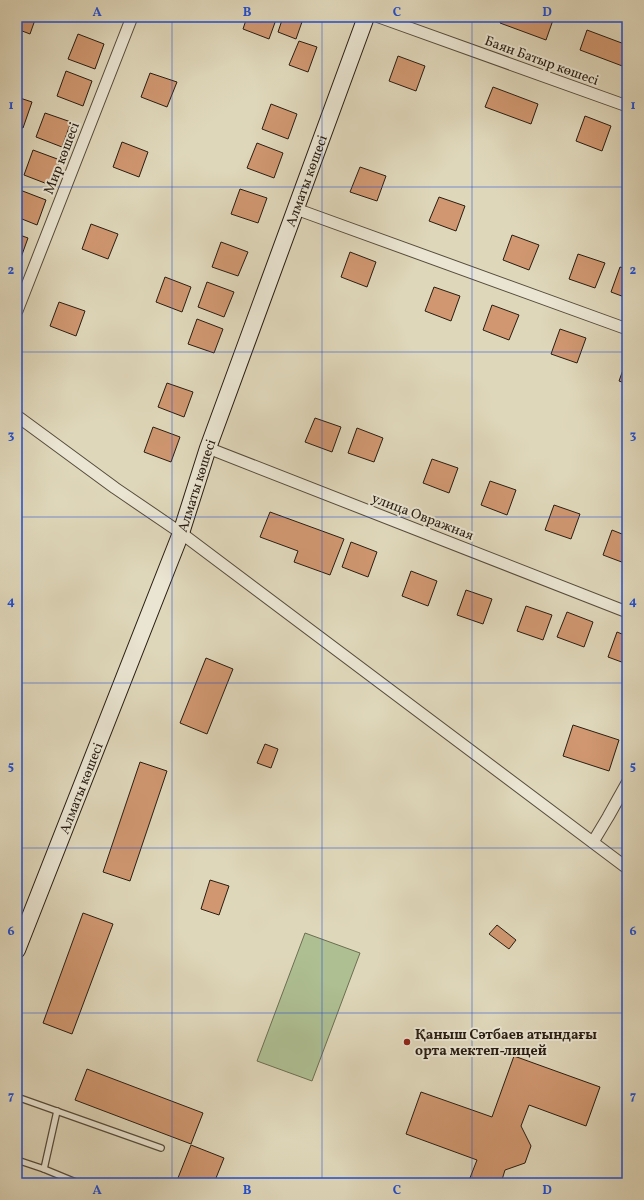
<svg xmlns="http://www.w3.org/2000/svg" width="644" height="1200" font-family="Vollkorn,serif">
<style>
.green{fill:#aebf92;stroke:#6b6e52}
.building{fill:#d09770;stroke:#281d12}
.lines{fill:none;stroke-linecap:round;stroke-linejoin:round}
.lane-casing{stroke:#564c3c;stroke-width:8}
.street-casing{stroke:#564c3c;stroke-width:13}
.secondary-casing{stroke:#281d12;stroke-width:18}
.path{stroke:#281d12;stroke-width:2.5;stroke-dasharray:1 2;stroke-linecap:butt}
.lane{stroke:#eae5d2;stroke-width:5.5}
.street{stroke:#eae5d2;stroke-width:11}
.secondary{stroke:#eae5d2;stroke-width:16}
.grid{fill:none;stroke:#1d4ed8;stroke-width:1;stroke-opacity:0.55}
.poi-dot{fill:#8f2418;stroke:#eae5d2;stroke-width:1.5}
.labels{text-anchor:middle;stroke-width:4;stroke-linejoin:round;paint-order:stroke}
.street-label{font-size:14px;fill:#281d12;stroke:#eae5d2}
.poi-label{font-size:14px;font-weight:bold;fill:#281d12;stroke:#eae5d2;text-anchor:start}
.neatline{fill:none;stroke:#1d4ed8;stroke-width:1.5}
.grid-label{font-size:13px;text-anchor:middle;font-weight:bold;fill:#1d4ed8}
</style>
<rect width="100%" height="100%" fill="#dfd7ba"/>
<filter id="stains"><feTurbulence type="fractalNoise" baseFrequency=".005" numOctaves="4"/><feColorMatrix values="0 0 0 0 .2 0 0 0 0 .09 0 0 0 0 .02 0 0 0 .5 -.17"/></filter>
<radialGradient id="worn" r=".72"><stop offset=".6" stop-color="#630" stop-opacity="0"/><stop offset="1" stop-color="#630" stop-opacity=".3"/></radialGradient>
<path class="green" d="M305 933 360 953 312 1081 257 1061Z"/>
<g class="building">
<path d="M17 17H36L30 34 17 29Z"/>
<path d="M247 17H277L269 39 243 29Z"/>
<path d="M283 17H297L303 19 296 39 278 32Z"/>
<path d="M502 17H544L553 20 546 40 500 23Z"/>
<path d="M587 30 627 45V62L625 67 580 50Z"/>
<path d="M78 34 104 44 95 69 68 59Z"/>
<path d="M299 41 317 47 308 72 289 65Z"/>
<path d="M398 56 425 66 416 91 389 81Z"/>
<path d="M66 71 92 81 83 106 57 96Z"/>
<path d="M150 73 177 82 167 107 141 97Z"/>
<path d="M493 87 538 104 531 124 485 107Z"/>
<path d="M17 97 32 102 23 128 17 126Z"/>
<path d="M271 104 297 114 288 139 262 129Z"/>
<path d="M45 113 71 122 62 147 36 137Z"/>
<path d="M585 116 611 126 602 151 576 141Z"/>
<path d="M122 142 148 152 139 177 113 167Z"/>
<path d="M257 143 283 153 274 178 247 168Z"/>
<path d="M33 150 60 160 50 185 24 175Z"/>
<path d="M360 167 386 176 377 201 350 192Z"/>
<path d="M240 189 267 198 258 223 231 214Z"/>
<path d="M20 190 46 200 37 225 17 217V198Z"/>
<path d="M439 197 465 206 456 231 429 221Z"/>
<path d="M91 224 118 234 108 259 82 249Z"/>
<path d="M17 234 28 238 19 263 17 262Z"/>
<path d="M512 235 539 245 529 270 503 260Z"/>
<path d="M221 242 248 252 238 276 212 267Z"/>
<path d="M350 252 376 262 367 287 341 277Z"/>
<path d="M578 254 605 263 595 288 569 279Z"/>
<path d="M620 267 627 269V298L611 292Z"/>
<path d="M165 277 191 287 182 312 156 302Z"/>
<path d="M207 282 234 292 224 317 198 307Z"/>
<path d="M434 287 460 296 451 321 425 311Z"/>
<path d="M59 302 85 311 76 336 50 326Z"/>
<path d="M492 305 519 315 509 340 483 330Z"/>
<path d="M197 319 223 329 214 353 188 344Z"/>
<path d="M560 329 586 338 577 363 551 354Z"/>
<path d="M627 359V384L619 381Z"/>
<path d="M167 383 193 392 184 417 158 407Z"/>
<path d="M315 418 341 427 332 452 305 442Z"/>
<path d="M153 427 180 437 171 462 144 452Z"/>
<path d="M357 428 383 438 374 462 348 453Z"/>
<path d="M432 459 458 468 449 493 423 483Z"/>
<path d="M490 481 516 490 507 515 481 505Z"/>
<path d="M554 505 580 514 571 539 545 530Z"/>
<path d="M270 512 344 539 330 575 294 562 298 551 260 537Z"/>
<path d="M612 530 627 536V564L603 555Z"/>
<path d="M351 542 377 552 368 577 342 567Z"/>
<path d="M411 571 437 581 428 606 402 596Z"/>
<path d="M466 590 492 599 483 624 457 615Z"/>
<path d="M526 606 552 615 543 640 517 631Z"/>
<path d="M567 612 593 622 584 647 557 637Z"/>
<path d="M617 632 627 636V664L608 657Z"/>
<path d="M206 658 233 669 207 734 180 723Z"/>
<path d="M573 725 619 740 609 771 563 756Z"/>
<path d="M265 744 278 749 271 768 257 763Z"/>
<path d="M140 762 167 771 130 881 103 872Z"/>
<path d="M210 880 229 886 219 915 201 909Z"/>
<path d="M83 913 113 924 72 1034 43 1023Z"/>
<path d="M497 925 516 940 509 949 489 934Z"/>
<path d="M514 1056 600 1087 586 1126 529 1105 521 1126 531 1146 525 1163 505 1170 501 1183H468L477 1160 406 1134 421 1092 492 1117Z"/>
<path d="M87 1069 203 1113 191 1144 75 1100Z"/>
<path d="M191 1145 224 1158 214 1183H176Z"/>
</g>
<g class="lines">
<defs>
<g id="lane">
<path d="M17 1097 161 1148"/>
<path d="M17 1160 44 1169 57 1111"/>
<path d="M44 1169 78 1183"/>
</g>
<g id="street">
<path d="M379 17 627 106"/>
<path d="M296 209 627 329"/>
<path d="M17 311 132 17"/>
<path d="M17 416 115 488 181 533 627 868"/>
<path d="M208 448 627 612"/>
<path d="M593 842 608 817 627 783"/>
</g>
<g id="secondary">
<path id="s1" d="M17 950 181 533 208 448 366 17"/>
</g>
</defs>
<use href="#lane" class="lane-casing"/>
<use href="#street" class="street-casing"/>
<use href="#secondary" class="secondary-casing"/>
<path class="path" d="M626 1183 627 1180"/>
<use href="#lane" class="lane"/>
<use href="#street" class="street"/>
<use href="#secondary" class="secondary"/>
</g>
<path class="grid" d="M172 17V1183M322 17V1183M472 17V1183M17 187H627M17 352H627M17 517H627M17 683H627M17 848H627M17 1013H627"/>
<circle class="poi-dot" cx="407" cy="1042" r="4"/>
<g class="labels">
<g class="street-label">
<text transform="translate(542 60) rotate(20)" y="5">Баян Батыр көшесі</text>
<text transform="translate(61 158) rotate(-69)" y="5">Мир көшесі</text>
<text dy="5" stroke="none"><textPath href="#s1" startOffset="822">Алматы көшесі</textPath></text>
<text dy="5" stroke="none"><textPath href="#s1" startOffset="498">Алматы көшесі</textPath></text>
<text transform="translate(423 516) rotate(21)" y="5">улица Овражная</text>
<text dy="5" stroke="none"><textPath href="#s1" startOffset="174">Алматы көшесі</textPath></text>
</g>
<g class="poi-label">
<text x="415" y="1039">Қаныш Сәтбаев атындағы<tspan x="415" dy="16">орта мектеп-лицей</tspan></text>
</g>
</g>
<rect width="644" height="1200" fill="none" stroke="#dfd7ba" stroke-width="44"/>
<rect x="22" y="22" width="600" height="1156" class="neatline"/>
<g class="grid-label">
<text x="97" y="16">A</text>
<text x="247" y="16">B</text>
<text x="397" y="16">C</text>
<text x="547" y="16">D</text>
<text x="11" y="109">1</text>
<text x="633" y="109">1</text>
<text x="11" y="274">2</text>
<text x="633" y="274">2</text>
<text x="11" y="439">3</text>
<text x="633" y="439">3</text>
<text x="11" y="605">4</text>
<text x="633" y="605">4</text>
<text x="11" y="770">5</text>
<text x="633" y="770">5</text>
<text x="11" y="935">6</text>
<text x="633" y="935">6</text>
<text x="11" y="1100">7</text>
<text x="633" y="1100">7</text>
<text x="97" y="1194">A</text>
<text x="247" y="1194">B</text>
<text x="397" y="1194">C</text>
<text x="547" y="1194">D</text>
</g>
<rect width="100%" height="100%" filter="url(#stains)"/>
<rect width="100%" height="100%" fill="url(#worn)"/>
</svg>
